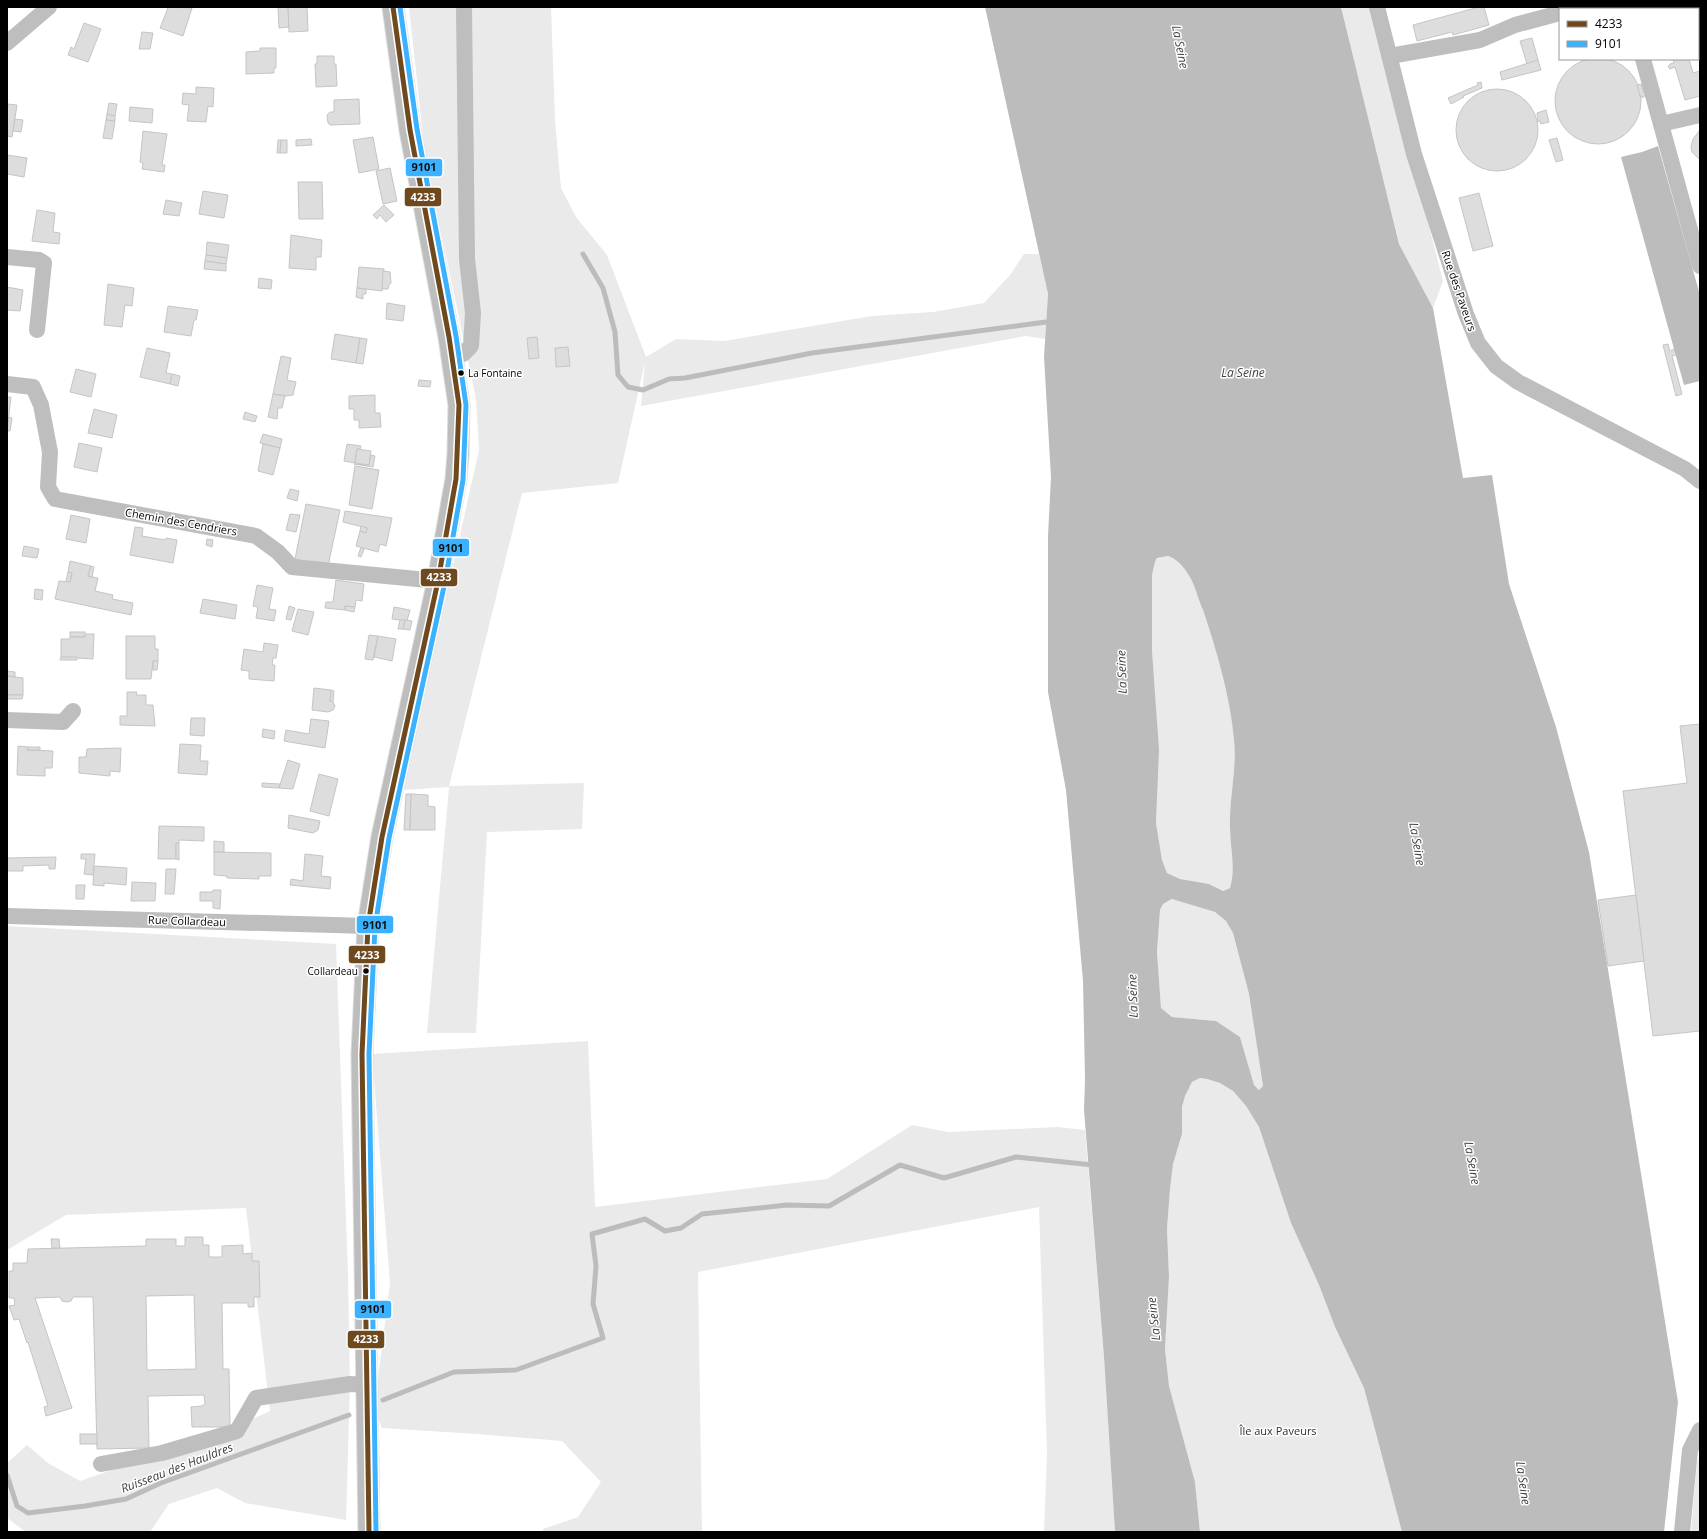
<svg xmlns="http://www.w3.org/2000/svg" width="1707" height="1539" font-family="'Open Sans',sans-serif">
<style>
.green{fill:#eaeaea}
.water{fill:#bcbcbc;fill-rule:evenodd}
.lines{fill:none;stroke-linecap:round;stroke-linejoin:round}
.stream{stroke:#bcbcbc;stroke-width:5}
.building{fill:#ddd;stroke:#c5c5c5;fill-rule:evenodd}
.major-casing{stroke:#dbdbdb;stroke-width:23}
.minor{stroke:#bebebe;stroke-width:16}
.major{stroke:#bdbdbd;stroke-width:21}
.bus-1-casing{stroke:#fff;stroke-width:8}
.bus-2-casing{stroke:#fff;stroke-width:8}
.bus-1{stroke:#6e491e;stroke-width:5}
.bus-2{stroke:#3bb2ff;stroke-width:5}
.bus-dot{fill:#000;stroke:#fff;stroke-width:1.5}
.labels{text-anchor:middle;stroke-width:3;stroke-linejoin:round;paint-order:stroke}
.bus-label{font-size:10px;fill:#000;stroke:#fff;text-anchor:start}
.street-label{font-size:11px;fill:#000;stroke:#fff}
.park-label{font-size:11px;fill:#303030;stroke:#fff}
.water-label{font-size:12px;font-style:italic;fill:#414141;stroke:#fff}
.line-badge{stroke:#fff;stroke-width:1.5}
.badge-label{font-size:11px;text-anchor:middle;font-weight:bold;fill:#fff}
.pale-badge-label{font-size:11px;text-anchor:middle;font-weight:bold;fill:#111}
</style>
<rect width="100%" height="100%" fill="#fff"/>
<g class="green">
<path d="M409 7H551L555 120 561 188 576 217 607 255 646 357 676 339 724 341 872 316 933 312 984 303 1010 275 1024 254H1039L1048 294 1045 339 1026 336 641 406 645 362 618 483 522 493 449 786 584 783 582 829 487 832 476 1033H427L449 787 403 790 479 450 476 399 425 155Z"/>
<path d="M1341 7H1373L1443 281 1433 308 1399 244Z"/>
<path d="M1168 556C1177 559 1183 566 1188 574 1195 584 1198 598 1203 610 1217 652 1230 696 1234 740 1237 769 1229 798 1230 828 1230 848 1236 868 1230 888L1223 891 1209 884 1180 879 1167 873 1162 860 1156 823 1157 797 1156 707 1152 650V575L1155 562 1158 558Z"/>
<path d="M1173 899 1215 912 1226 921 1233 933 1249 994 1263 1086 1259 1090 1254 1085 1240 1037 1216 1021 1172 1017 1161 1008 1157 952 1160 910 1163 904Z"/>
<path d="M7 926 336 944 348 1275 350 1384 346 1520 245 1503 217 1488 169 1504 150 1532H26L7 1518V1463L27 1445 48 1463 80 1481 228 1430 270 1411 246 1208 66 1215 7 1250Z"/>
<path d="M588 1041 595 1207 827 1179 912 1125 948 1132 1058 1127 1085 1130 1104 1357 1115 1532H1044L1047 1454 1039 1207 698 1272 702 1532H543V1529L578 1517 601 1482 562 1441 477 1434 382 1428 374 1410 390 1283 372 1054Z"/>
<path d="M1200 1078 1207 1079 1220 1083 1233 1091 1246 1106 1259 1127 1291 1223 1319 1285 1335 1327 1364 1388 1402 1532H1200L1195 1482 1169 1386 1165 1349 1169 1277 1167 1229 1170 1189 1173 1164 1182 1134V1107L1185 1096 1192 1082Z"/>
<path d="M1700 1456V1532H1691L1697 1462Z"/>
</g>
<g class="water">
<path d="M985 7H1341L1399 244 1433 308 1463 478 1492 475 1509 584 1556 727 1589 852 1678 1402 1664 1532H1402L1364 1388 1335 1327 1319 1285 1291 1223 1259 1127 1246 1106 1233 1091 1220 1083 1207 1079 1200 1078 1192 1082 1185 1096 1182 1107V1134L1173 1164 1170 1189 1167 1229 1169 1277 1165 1349 1169 1386 1195 1482 1200 1532H1115L1104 1357 1084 1110 1085 1079 1083 981 1066 790 1048 692V536L1051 477 1044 357 1048 294ZM1168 556C1177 559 1183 566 1188 574 1195 584 1198 599 1203 610 1217 652 1230 696 1234 740 1237 769 1229 798 1230 828 1230 848 1236 868 1230 888L1223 891 1209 884 1180 879 1167 873 1162 860 1156 823 1159 750 1152 650V575L1155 562 1157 558ZM1172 899 1215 912 1226 921 1233 933 1249 994 1263 1086 1259 1090 1254 1085 1240 1037 1216 1021 1172 1017 1161 1008 1157 952 1160 910 1163 904Z"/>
<path d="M1658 146 1700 295V381L1684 385 1621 157 1642 152Z"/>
</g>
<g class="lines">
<g class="stream">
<path d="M583 254 603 288 615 332 618 375 628 387 643 390 669 379 685 378 812 353 1046 322 1052 324"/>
<path d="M383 1400 454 1372 516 1370 603 1338 593 1304 596 1266 592 1234 645 1219 665 1231 681 1228 702 1214 787 1205 829 1206 900 1165 944 1178 1016 1157 1093 1165"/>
<path d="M7 1475 17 1506 28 1513 85 1506 126 1499 161 1483 349 1415"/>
</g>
</g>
<g class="building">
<path d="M163 7 192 8 183 36 160 28 168 8Z"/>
<path d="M278 7H288L289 27 279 28Z"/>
<path d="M288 7H307L308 31 289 32Z"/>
<path d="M1479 7H1484L1489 25 1453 35 1452 32 1417 41 1413 25Z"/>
<path d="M1700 13V39L1698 32V18Z"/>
<path d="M84 23 101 29 88 62 68 55 71 47 74 49Z"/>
<path d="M142 32 153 33 150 49H139Z"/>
<path d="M1532 38 1538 60 1527 64 1520 41Z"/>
<path d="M260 48H276V68H274V73L246 74V52L260 51Z"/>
<path d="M317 56H334V64H336L337 86 316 87 315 64H317Z"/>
<circle cx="1598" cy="101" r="43"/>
<path d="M1673 59H1689L1693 73 1700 71V96L1685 100 1675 67 1670 69 1668 67 1670 64 1674 63Z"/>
<path d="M1538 60 1541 70 1502 80 1500 72Z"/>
<path d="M1481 82 1482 88 1463 96 1464 97 1451 104 1448 98 1478 85 1477 83Z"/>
<path d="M1641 84 1644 93H1645L1646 95 1642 98V96H1640L1637 85Z"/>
<path d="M196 87 214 88 213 107 208 106 206 122 187 121 189 105 182 104 183 93 196 94Z"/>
<circle cx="1497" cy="130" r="41"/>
<path d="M359 99 360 124 330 125 328 123 327 115 330 112H334V100Z"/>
<path d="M109 103 117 104 115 116 107 114Z"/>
<path d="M7 104 17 105 12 137 7 136Z"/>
<path d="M130 107 153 109 152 123 129 121Z"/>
<path d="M1546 110 1549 122 1541 124 1540 121 1538 122 1537 113Z"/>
<path d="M107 114 115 116V121L106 120Z"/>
<path d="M15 119 23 120 21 132 13 131Z"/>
<path d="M106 120 115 121 112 139 103 138Z"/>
<path d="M1700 130V160L1692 152 1691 147 1693 139Z"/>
<path d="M143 131 167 134 162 165H165L164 172 142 169 143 163 140 162Z"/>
<path d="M373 137 379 169 359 173 353 140Z"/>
<path d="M1557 138 1563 160 1556 162 1549 140Z"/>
<path d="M311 139 312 145 296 146V140Z"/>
<path d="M278 140H281L280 153H277Z"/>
<path d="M281 140H287V153H280Z"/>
<path d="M7 155 27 158 24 177 7 174Z"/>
<path d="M390 168 397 201 383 204 376 171Z"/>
<path d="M298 182H322L323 219H299Z"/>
<path d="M203 191 228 195 224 218 199 214Z"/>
<path d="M1479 193 1493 246 1473 251 1459 198Z"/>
<path d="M166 200 182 203 179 216 163 214Z"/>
<path d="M384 205 394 215 386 222 380 215 377 219 373 215Z"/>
<path d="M37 210 55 213 53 232 60 233 59 244 32 241Z"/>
<path d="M291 235 322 240 321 257H316V270L289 268Z"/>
<path d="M207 242 229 245 227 258 206 255Z"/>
<path d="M206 255 227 258 226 264 205 261Z"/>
<path d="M205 261 226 264V271L204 269Z"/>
<path d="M359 267 384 269 382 291 357 288Z"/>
<path d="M383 271 390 272 391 283 389 285 388 289H382Z"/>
<path d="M259 278 272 280 271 289 258 288Z"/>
<path d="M108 284 134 288 132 306 125 305 122 327 104 325Z"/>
<path d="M7 287 23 290 20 311 7 310Z"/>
<path d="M357 288 366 289V294H363V299L356 297Z"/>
<path d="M387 303 405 306 403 321 386 319Z"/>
<path d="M168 306 198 310 196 320H194L191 336 164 332Z"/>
<path d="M335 334 360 338 356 363 331 359Z"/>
<path d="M537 337 539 358 529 359 527 338Z"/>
<path d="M360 338 367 339 363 364 356 363Z"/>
<path d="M1668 344 1670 351 1674 349 1676 355 1672 356 1682 394 1676 396 1663 345Z"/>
<path d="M568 347 570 366 556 367 555 348Z"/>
<path d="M147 348 170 353 166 373 172 374 170 384 140 377Z"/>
<path d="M281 356 291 358 287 380 296 382 293 395 286 396 273 394Z"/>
<path d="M76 369 96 374 91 397 70 392Z"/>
<path d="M172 374 180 376 178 386 170 384Z"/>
<path d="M419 380 431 381 430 387 418 386Z"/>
<path d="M273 394 285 396 282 408H278L277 419 268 417Z"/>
<path d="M375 395V413H380L381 427 359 428V420H354V409H349V396Z"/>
<path d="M7 397H11L7 431Z"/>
<path d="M94 409 117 415 112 438 88 433Z"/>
<path d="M245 412 257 416 255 422 243 419Z"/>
<path d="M9 417 12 418 10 431H7Z"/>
<path d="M263 434 282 439 280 448 260 443Z"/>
<path d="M79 443 102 448 97 472 74 467Z"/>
<path d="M263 444 280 448 273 475 258 471Z"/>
<path d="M347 444 361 446 360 449H357L355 463 344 461Z"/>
<path d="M357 449 371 451 369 465 355 463Z"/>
<path d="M371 455 375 456 373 467 354 464 369 465Z"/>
<path d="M355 466 379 470 372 509 349 505Z"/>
<path d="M290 489 299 491 297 501 287 498Z"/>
<path d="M306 504 340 510 328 566 295 559Z"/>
<path d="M345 511 392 518 386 546 380 544 378 552 356 546 360 531 366 533 367 528 343 522Z"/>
<path d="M290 514 300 515 296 532 286 530Z"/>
<path d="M71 515 90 519 86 543 66 539Z"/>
<path d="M361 526 367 528 366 533 360 531Z"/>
<path d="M135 527 143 528 142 536 165 540 166 538 177 540 173 563 130 555Z"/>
<path d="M207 539 213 540 212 547 206 545Z"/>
<path d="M24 546 39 549 37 558 22 556Z"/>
<path d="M361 547 364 549 361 557 358 556Z"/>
<path d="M70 561 91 566 88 576 98 578 95 591 113 595 112 599 133 603 131 615 55 599 59 581 70 582 72 573 68 572Z"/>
<path d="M91 566 94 567 92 577 88 576Z"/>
<path d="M68 572 72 573 70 582 66 581Z"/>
<path d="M336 580 364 584 362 601 356 600 355 607 345 606V610L325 608 326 602H333Z"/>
<path d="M257 585 273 588 269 609 276 610 274 621 256 618 258 607 253 606Z"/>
<path d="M35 589 43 590 42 600 34 599Z"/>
<path d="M203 599 237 605 235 619 200 613Z"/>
<path d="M289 606 295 608 291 620 286 619Z"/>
<path d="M345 606 355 607 354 612 345 610Z"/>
<path d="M394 607 410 610 407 621 392 619Z"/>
<path d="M298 609 314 612 308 635 292 631Z"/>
<path d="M400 620H405L403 629H398Z"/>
<path d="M405 620 412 621 410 630 403 629Z"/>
<rect x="70" y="632" width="15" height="5"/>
<path d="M86 634H94L93 659 61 657V639H70V637H85Z"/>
<path d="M369 635 378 636 373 660 365 659Z"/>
<path d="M126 636H155V649H158V661H153L151 679H126Z"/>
<path d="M378 636 396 639 392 661 374 657Z"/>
<path d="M264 643 278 645 276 658H273L272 665H275L274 681 249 679V671L241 670 244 649 263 652Z"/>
<path d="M61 657H77V660H60Z"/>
<path d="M153 661H158L157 670H153Z"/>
<path d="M7 671 15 672V677L7 676Z"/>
<path d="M7 676 23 678V695H7Z"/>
<path d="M314 688 331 690 330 701 333 702 335 706 333 710 328 712 312 710Z"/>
<path d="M331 690 334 691 333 702 330 701Z"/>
<path d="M127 692H137L136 695H146V705H153L155 726 120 725V716H127Z"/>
<path d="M7 695H23L22 699H7Z"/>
<path d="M191 718H205L204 736 190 735Z"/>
<path d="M311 719 329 721 325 748 284 741 286 730 309 734Z"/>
<path d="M1700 724V1031L1653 1036 1623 791 1687 783 1680 726Z"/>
<path d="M263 729 275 731 274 739 262 737Z"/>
<path d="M180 744 201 745 200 761H208L207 775 178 773Z"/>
<path d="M18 746 28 747 27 750 53 751 52 768H45V776L17 775Z"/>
<path d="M28 747H40V750H27Z"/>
<path d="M121 748 120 772 110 771V776L79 773V757H86L87 749Z"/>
<path d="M288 760 300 764 293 789 279 788Z"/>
<path d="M319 774 338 779 329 816 310 811Z"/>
<path d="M262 783 280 784 279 788 262 787Z"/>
<path d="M406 794H411L410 830H404Z"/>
<path d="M411 794 428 795V806L435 807V830H410Z"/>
<path d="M289 815 320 821 318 830 313 833 288 828Z"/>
<path d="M159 826 204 827V841L179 840V843H176V859H158Z"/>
<path d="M214 841 224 842V852H214Z"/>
<path d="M176 843H179V860L176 859Z"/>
<path d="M214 852 271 853V876H259V879L227 878V876L214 875Z"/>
<path d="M81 854H95L93 875 84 874 86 859H81Z"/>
<path d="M305 854 323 856 321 876 331 877 330 889 290 885 291 879 303 881Z"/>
<path d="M56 857 55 869H49V865L23 866V871H7V858Z"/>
<path d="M94 866 127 868 126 885 104 883V886L93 885Z"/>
<path d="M166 869H176L174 894H165Z"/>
<path d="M132 882 156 883 155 901H131Z"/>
<path d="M76 885H85L84 899H76Z"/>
<path d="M213 890H221L220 909 213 908V901H200V892H213Z"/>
<path d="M1636 895 1644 961 1608 966 1598 900Z"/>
<path d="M185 1237H203V1245H209V1257H222V1246L243 1245V1254L252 1253V1261H259L260 1297H254V1307H248V1303H222L223 1369H229L230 1427H192L191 1407 202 1406 205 1404 204 1395 148 1396 149 1448 97 1449 93 1297H73L71 1301 67 1302 62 1301 60 1297 35 1298 72 1408 46 1416 44 1407 48 1406 28 1342 27 1343 19 1319 14 1320 9 1306 15 1305 14 1298H9V1271H13V1263H27L28 1249 146 1246V1239H176V1246H185ZM194 1295 196 1369 147 1370 146 1296Z"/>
<path d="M51 1239H59L60 1248H52Z"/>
<rect x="80" y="1434" width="17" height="10"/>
</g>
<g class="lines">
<defs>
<path id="major" d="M369 1532 362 1054 368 926 382 837 438 581 456 479 458 454 459 405 449 337 410 130 393 7"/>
</defs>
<use href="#major" class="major-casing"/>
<g class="minor">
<path d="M1377 7 1414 154 1466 314 1478 343 1496 366 1518 382 1685 469 1700 481"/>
<path d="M1629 7V9"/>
<path d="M1574 9 1582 7"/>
<path d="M7 43 49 7"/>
<path d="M1390 56 1480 40 1515 25 1560 13"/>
<path d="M1643 59 1700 266"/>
<path d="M1661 124 1700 115"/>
<path d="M7 257 39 260 44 263 37 330"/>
<path d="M452 358 463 354 471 346 473 313 467 259 464 7"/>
<path d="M7 384 33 387 41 405 50 452 48 487 55 499 256 536 278 552 292 567 438 581"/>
<path d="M7 720 63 722 73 711"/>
<path d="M7 916 368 926"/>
<path d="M101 1464 162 1453 237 1431 256 1398 350 1384 367 1385"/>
<path d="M1682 1532 1690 1450 1700 1430"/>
</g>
<use href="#major" class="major"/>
<defs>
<path id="bus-1" d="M369 1532 362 1054 368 926 382 837 438 581 456 479 459 405 449 337 410 130 393 7"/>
<path id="bus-2" d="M376 1532 369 1054 375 927 389 838 445 582 463 480 466 405 456 336 417 129 400 7"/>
</defs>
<use href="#bus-1" class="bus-1-casing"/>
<use href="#bus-2" class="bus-2-casing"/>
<use href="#bus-1" class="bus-1"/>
<use href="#bus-2" class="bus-2"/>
</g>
<g class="bus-dot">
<circle cx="461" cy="373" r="3.5"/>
<circle cx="366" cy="971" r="3.5"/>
</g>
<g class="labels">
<g class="bus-label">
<text x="468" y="377">La Fontaine</text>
<text x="358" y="975" text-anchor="end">Collardeau</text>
</g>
<g class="street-label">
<text transform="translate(1459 291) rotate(71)" y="4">Rue des Paveurs</text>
<text transform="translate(181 522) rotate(10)" y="4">Chemin des Cendriers</text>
<text transform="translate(187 921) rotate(2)" y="4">Rue Collardeau</text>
</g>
<g class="park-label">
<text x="1278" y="1435">Île aux Paveurs</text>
</g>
<g class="water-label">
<text transform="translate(1180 47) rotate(79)" y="4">La Seine</text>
<text x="1243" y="377">La Seine</text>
<text transform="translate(1122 672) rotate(-92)" y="4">La Seine</text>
<text transform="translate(1417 844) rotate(80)" y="4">La Seine</text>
<text transform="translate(1133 996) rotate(-92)" y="4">La Seine</text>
<text transform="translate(1472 1163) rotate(80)" y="4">La Seine</text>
<text transform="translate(1154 1319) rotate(-96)" y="4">La Seine</text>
<text transform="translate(177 1468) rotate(-21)" y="4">Ruisseau des Hauldres</text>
<text transform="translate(1523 1483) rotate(82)" y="4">La Seine</text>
</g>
</g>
<g class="line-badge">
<rect x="405" y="158" width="38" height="19" rx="4" fill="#3bb2ff"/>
<rect x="404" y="187" width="38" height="20" rx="4" fill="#6e491e"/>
<rect x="432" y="538" width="38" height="19" rx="4" fill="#3bb2ff"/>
<rect x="420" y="568" width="38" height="19" rx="4" fill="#6e491e"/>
<rect x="356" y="915" width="38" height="19" rx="4" fill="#3bb2ff"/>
<rect x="348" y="945" width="38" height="19" rx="4" fill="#6e491e"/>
<rect x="354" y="1300" width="38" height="19" rx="4" fill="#3bb2ff"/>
<rect x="347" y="1330" width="38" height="19" rx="4" fill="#6e491e"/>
</g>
<g class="badge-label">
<text x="423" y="201">4233</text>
<text x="439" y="581">4233</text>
<text x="367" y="959">4233</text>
<text x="366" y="1343">4233</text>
</g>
<g class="pale-badge-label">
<text x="424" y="171">9101</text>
<text x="451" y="552">9101</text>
<text x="375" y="929">9101</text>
<text x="373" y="1313">9101</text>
</g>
<rect width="1707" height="1539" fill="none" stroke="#000000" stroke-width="16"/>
<rect x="1559" y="8" width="140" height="52" fill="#ffffff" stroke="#999999"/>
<rect x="1567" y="21" width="20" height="6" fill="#6e491e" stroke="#999999"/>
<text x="1595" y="28" font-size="12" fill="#000000">4233</text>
<rect x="1567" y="41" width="20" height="6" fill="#3bb2ff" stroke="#999999"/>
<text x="1595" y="48" font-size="12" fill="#000000">9101</text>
</svg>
